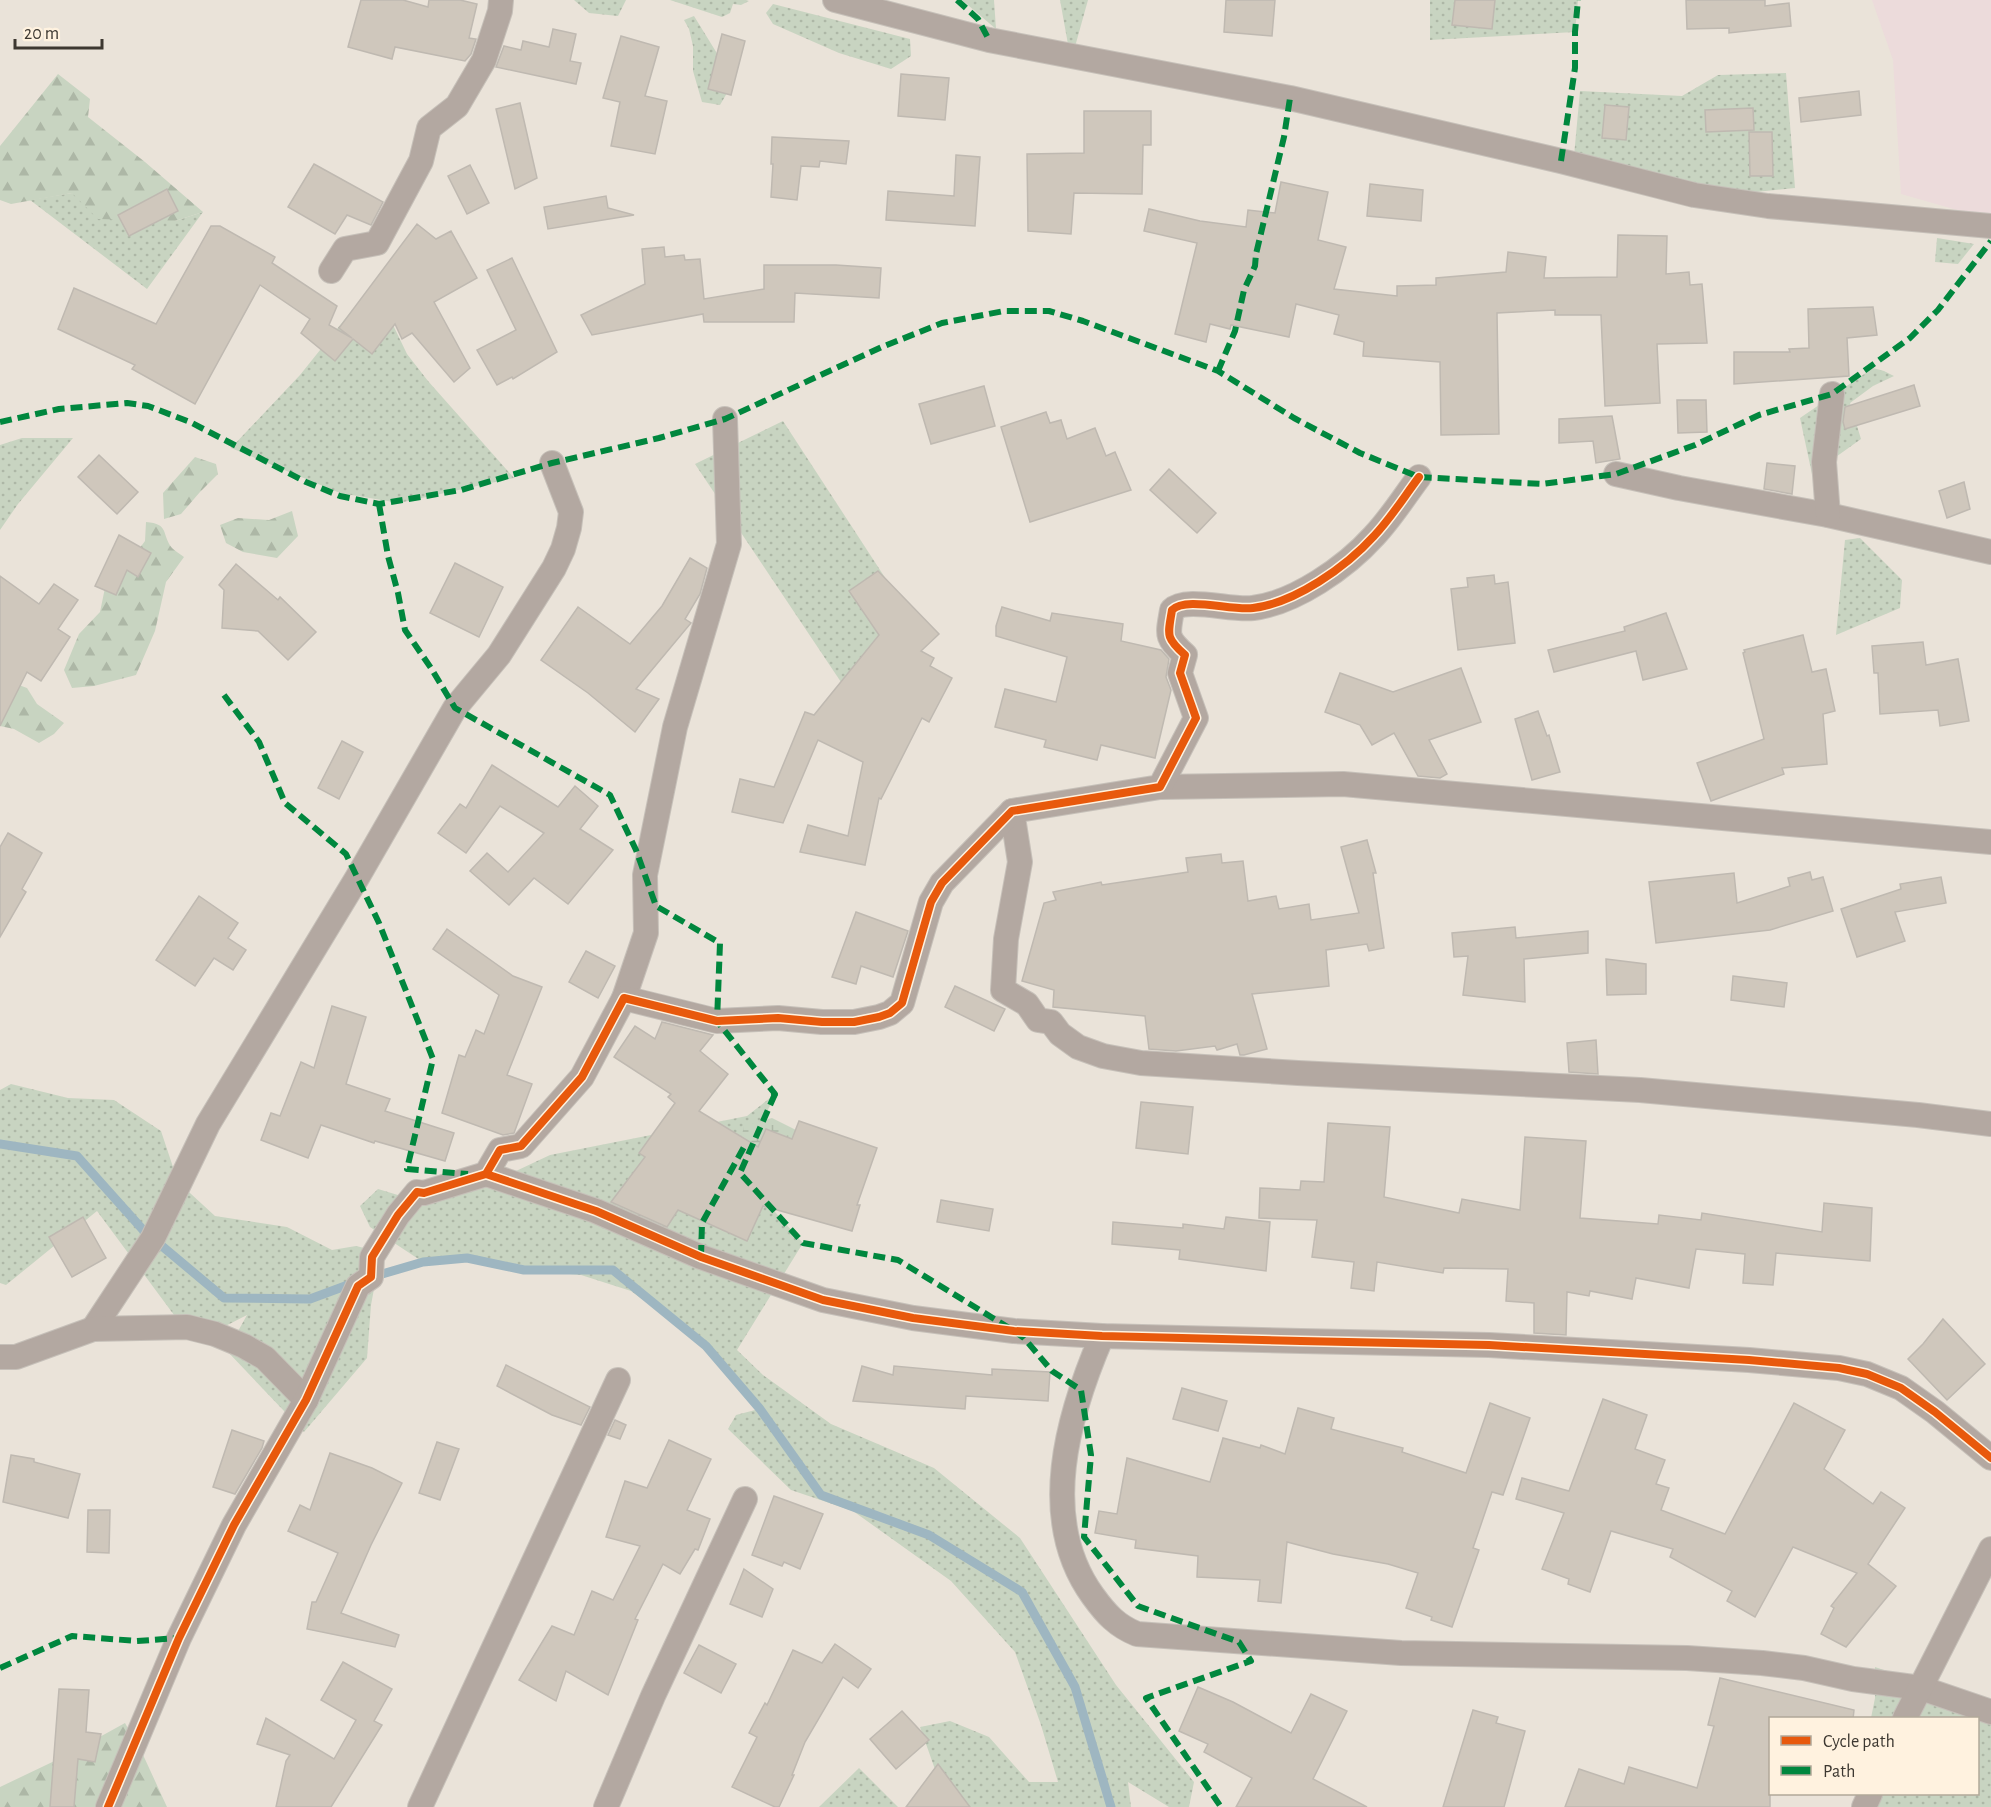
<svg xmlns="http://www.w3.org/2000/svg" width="1991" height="1807" font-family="'Alegreya Sans',sans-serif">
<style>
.education{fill:#ecdbdb}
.grass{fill:url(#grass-dots)}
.forest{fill:url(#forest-firs)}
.wetland{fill:url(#wetland-marsh)}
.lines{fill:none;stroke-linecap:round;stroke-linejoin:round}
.stream{stroke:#9eb6c1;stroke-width:9}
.building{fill:#cfc7bc;stroke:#bfb9b1;stroke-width:1.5}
.street-casing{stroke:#c6c0b9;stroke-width:26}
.street{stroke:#b3a8a1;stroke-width:24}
.quiet{stroke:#00873e;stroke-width:6;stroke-dasharray:12 6;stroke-linecap:butt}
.cycleway-casing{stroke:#fff2df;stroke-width:11}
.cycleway{stroke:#e8590c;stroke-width:8}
</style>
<defs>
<pattern id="grass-dots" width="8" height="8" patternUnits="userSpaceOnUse" patternTransform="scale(1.5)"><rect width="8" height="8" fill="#c8d4c1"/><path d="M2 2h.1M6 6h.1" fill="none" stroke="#adb7a6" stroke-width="1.8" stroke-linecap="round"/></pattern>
<pattern id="forest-firs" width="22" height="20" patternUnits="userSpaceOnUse" patternTransform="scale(1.5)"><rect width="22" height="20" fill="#c8d4c1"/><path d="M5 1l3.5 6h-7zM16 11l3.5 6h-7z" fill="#adb7a6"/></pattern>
<pattern id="wetland-marsh" width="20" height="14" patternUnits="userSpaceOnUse" patternTransform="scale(1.5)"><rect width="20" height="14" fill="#c8d4c1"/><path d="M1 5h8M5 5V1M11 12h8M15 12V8" fill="none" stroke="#adb7a6"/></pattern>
</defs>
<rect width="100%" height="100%" fill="#eae3d9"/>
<path class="education" d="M1872 0H1991V218L1978 216 1901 194 1893 60Z"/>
<g class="grass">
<path d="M574 0H626L618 16 589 13Z"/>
<path d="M670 0H746L749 1 741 5 733 4 730 13 722 17Z"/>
<path d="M962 0H994L996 29Z"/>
<path d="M1060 0H1088L1071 61Z"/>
<path d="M1430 0H1578L1575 32 1430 40Z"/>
<path d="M773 4 910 39 911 56 891 69 839 53 773 24 766 13Z"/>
<path d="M694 16 734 81 720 105 702 102 693 71V46L689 29 684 20Z"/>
<path d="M1786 73 1795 188 1717 196 1574 156 1580 91 1682 96 1718 75Z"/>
<path d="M72 193 175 221 203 212 147 289 30 200Z"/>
<path d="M1937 238 1974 244 1958 264 1935 262Z"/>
<path d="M365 294 393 325 407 354 428 381 514 478 399 503 340 493 231 448 300 375Z"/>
<path d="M1873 368 1884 371 1894 376 1873 386 1850 403 1861 439 1812 474 1800 418Z"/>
<path d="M783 421 925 639 857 706 695 464Z"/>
<path d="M22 438H73L18 504 0 530V445Z"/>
<path d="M1860 538 1902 580 1900 608 1836 635 1845 540Z"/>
<path d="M11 1084 68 1098 114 1100 161 1131 178 1182 215 1216 287 1227 332 1250 356 1246 381 1252 371 1305 367 1358 304 1432 227 1351 247 1315 194 1342 97 1211 6 1285 0 1283V1090Z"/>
<path d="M775 1094 740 1173 803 1243 737 1350 763 1375 831 1424 934 1468 1020 1538 1116 1685 1194 1782 1189 1807H1169L1128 1782 1131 1807H921L937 1775 920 1727 950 1721 989 1737 1029 1782H1058L1041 1725 1015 1652 951 1581 853 1511 791 1490 728 1429 736 1415 759 1409 706 1346 631 1291 581 1275 524 1270 467 1258 423 1262 370 1227 360 1206 378 1189 421 1202 480 1188 550 1155 747 1116Z"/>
<path d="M1875 1667 1991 1706V1807H1855L1858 1794H1978V1718H1871L1875 1698Z"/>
<path d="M859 1768 898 1807H819Z"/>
</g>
<g class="forest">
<path d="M58 74 90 99 88 117 145 162 203 212 175 221 98 219 72 193 11 204 0 200V146Z"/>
<path d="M195 457 216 464 218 474 200 492 181 514 164 519 163 493Z"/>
<path d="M292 511 298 536 277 558 243 552 226 543 220 525 238 518 269 520Z"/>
<path d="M146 522C170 524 161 534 172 548 175 551 180 554 184 557L166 582 155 631 136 675 94 686 72 688 64 670 79 634 100 612 106 583 131 560 145 541Z"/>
<path d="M0 678 27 688 37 704 64 723 54 734 39 743 14 729 0 726Z"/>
<path d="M125 1723 144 1757 167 1807H0V1787L67 1755Z"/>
</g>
<path class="wetland" d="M772 1118 796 1130 814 1161 739 1148 744 1126Z"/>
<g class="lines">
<g class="stream">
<path d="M0 1144 77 1156 144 1231 224 1298 310 1299 356 1282"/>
<path d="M372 1277 423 1262 467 1258 524 1270H613L706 1346 760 1409 821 1495 929 1535 1022 1592 1075 1687 1111 1807"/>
</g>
</g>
<g class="building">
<path d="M361 0H403L428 7 429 0H460L477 4 469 38 476 39 471 54 465 61 395 47 392 59 348 47Z"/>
<path d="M1226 0H1275L1272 36 1224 32Z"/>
<path d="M1455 0H1495L1492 29 1452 25Z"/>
<path d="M1686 0H1765V6L1789 3 1791 26 1729 33V28L1687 29Z"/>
<path d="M553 29 576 34 570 61 581 63 576 84 496 67 504 46 521 50 523 41 549 47Z"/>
<path d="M722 34 745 41 731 95 708 89Z"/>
<path d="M621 36 659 47 645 96 667 101 655 154 611 146 620 102 603 98Z"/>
<path d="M901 74 949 78 945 120 898 116Z"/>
<path d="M1859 91 1861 115 1801 122 1799 98Z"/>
<path d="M520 103 537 178 515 189 496 109Z"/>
<path d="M1605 105 1629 107 1626 140 1602 138Z"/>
<path d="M1753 108 1754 130 1706 132 1705 110Z"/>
<path d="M1084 111H1151V145H1143L1142 194 1074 193 1071 234 1028 231 1027 154 1084 153Z"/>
<path d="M1749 132H1772L1773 176H1750Z"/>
<path d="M772 137 849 141 846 164 820 161 819 167 801 166 797 200 771 197 773 164H771Z"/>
<path d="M956 155 980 157 975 226 886 220 888 191 954 196Z"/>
<path d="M314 164 383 202 371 225 347 215 335 234 288 207Z"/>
<path d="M470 165 489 203 467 214 448 176Z"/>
<path d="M1281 182 1328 192 1318 240 1346 247 1334 289 1397 296V286L1436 285V278L1506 272 1508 252 1546 257 1544 278 1617 277 1618 235 1667 236 1666 274 1689 272 1690 285 1702 284 1707 343 1657 344 1660 403 1605 406 1601 315H1555V310L1497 313 1499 434 1441 435 1440 362 1363 356 1364 342 1334 334 1339 315 1296 304 1289 337 1231 325 1230 329 1210 324 1206 342 1175 334 1197 243 1144 231 1149 209 1200 221 1246 227 1248 210 1275 213Z"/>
<path d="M1370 184 1423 190 1421 221 1367 216Z"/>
<path d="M167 189 178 211 129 236 118 215Z"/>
<path d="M606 196 608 208 634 215 548 229 544 207Z"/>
<path d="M417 224 436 239 451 231 477 278 434 302 470 368 454 382 412 333 402 339 395 324 372 354 353 339 335 361 301 333 310 319 260 285 195 404 132 369 135 365 58 329 74 288 156 324 211 226H220L275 257 272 263 337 306 329 325 352 338 339 328Z"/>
<path d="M664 247 665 257 684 255 685 260 700 259 704 299 764 289V265H836L881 268 879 298 795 293 794 322H704L703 314 592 335 581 315 645 284 642 249Z"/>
<path d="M512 258 557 352 513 379 512 377 497 385 477 350 516 330 487 270Z"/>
<path d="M1873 307 1877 335 1847 338 1849 376 1734 384V352H1790L1789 349 1809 348 1808 309Z"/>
<path d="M1914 385 1920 406 1845 429 1843 422 1845 407Z"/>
<path d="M984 386 995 426 931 444 919 404Z"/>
<path d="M1677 400H1706L1707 432 1678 433Z"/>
<path d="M1046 412 1050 423 1061 420 1067 439 1095 428 1106 456 1115 452 1131 490 1030 522 1001 427Z"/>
<path d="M1612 416 1620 459 1596 463 1593 441 1559 443V419Z"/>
<path d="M99 455 138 492 117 514 78 477Z"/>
<path d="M1767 463 1795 466 1792 494 1764 489Z"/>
<path d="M1169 469 1216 513 1197 533 1150 490Z"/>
<path d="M1964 482 1970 509 1947 518 1939 491Z"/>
<path d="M119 535 151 553 138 577 127 570 116 595 95 586Z"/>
<path d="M690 558 707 568 700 594 685 619 691 623 636 689 659 699 635 732 588 693 541 660 578 607 630 644 662 606Z"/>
<path d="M455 563 503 587 479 637 430 613Z"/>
<path d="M236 564 278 600 280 597 316 632 288 660 258 631 222 628 224 590 219 585Z"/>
<path d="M878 571 939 634 921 651 934 658 930 666 952 678 929 722 922 718 881 799 879 798 865 865 800 852 808 825 848 836 863 762 818 740 783 823 732 812 740 779 774 787 805 712 814 715 879 635 849 591Z"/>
<path d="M1494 575 1495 584 1508 582 1515 643 1458 650 1451 589 1468 587 1467 578Z"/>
<path d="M0 576 39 604 54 584 78 600 58 629 70 637 41 681 27 672 0 726Z"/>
<path d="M1002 607 1050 621 1052 613 1123 624 1121 641 1161 650 1169 659 1166 677 1171 690 1155 758 1101 745 1097 760 1044 747 1046 740 995 727 1005 689 1056 702 1067 657 996 636V626Z"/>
<path d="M1666 613 1687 669 1643 680 1636 651 1554 672 1548 650 1625 631 1624 627Z"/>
<path d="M1803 635 1812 672 1826 669 1835 711 1823 714 1827 764 1782 768 1784 774 1711 801 1697 763 1764 739 1743 653 1745 652 1744 650Z"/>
<path d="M1923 642 1926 665 1958 659 1969 721 1940 726 1938 710 1880 714 1878 673H1874L1872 646Z"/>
<path d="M1461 668 1481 722 1429 740 1447 774 1440 778 1418 776 1394 733 1372 745 1360 725 1325 712 1340 673 1393 692Z"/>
<path d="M1538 711 1547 736 1549 735 1560 772 1532 780 1515 719Z"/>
<path d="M342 741 363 752 339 799 318 788Z"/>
<path d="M492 765 558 807 575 786 598 806 580 829 613 850 568 904 534 878 509 905 470 871 487 853 508 872 544 833 500 806 466 853 438 833 460 804 466 808Z"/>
<path d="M8 833 42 853 22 889 26 892 0 937V847Z"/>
<path d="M1367 840 1376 873H1373L1384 948 1369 951 1367 944 1326 950 1329 986 1252 994 1267 1049 1244 1055H1240L1237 1044 1217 1050 1215 1046 1176 1051 1149 1049 1145 1016 1053 1007 1054 990 1022 981 1044 903 1056 900 1053 892 1101 882 1102 885 1188 872 1186 858 1221 854 1222 863 1243 861 1248 901 1276 896 1279 909 1309 904 1311 920 1359 913 1341 847Z"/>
<path d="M1810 872 1812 880 1823 877 1833 911 1770 930 1656 943 1649 882 1734 873 1737 903 1790 886 1788 878Z"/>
<path d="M1941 877 1946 903 1895 912 1905 941 1857 957 1841 909 1901 889 1900 884Z"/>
<path d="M199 896 238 923 228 938 246 950 233 970 214 958 195 986 156 960Z"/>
<path d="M856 912 908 931 893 977 861 966 856 984 832 977Z"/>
<path d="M1515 927 1516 938 1588 931V953L1524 959 1525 1002 1463 995 1468 956 1454 957 1452 933Z"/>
<path d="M447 929 513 976 542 987 507 1075 532 1084 514 1133 503 1135 442 1113 459 1055 465 1057 476 1030 484 1034 499 995 433 949Z"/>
<path d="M586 951 615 966 598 998 569 982Z"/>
<path d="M1606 959 1646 964V994L1607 995Z"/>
<path d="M1733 976 1787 983 1784 1007 1731 1000Z"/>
<path d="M955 986 1005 1009 994 1031 945 1007Z"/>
<path d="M332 1006 366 1017 346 1084 390 1099 385 1111 454 1133 445 1161 375 1141 374 1143 321 1125 308 1158 261 1140 271 1113 280 1116 301 1062 314 1068Z"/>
<path d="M662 1022 713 1035 700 1051 728 1074 699 1111 758 1147 766 1129 792 1139 799 1121 877 1148 857 1205H860L852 1231 763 1206 747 1241 678 1210 667 1227 611 1202 645 1157 639 1153 675 1103 668 1097 671 1094 614 1057 635 1026 655 1039Z"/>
<path d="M1596 1040 1598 1074 1569 1072 1567 1043Z"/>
<path d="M1141 1102 1193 1107 1188 1154 1136 1148Z"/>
<path d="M1328 1123 1390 1127 1384 1197 1459 1213 1462 1199 1520 1210 1525 1137 1586 1141 1580 1218 1658 1224 1659 1215 1701 1220 1702 1213 1822 1232 1824 1203 1872 1208 1870 1261 1776 1253 1773 1285 1743 1283 1745 1254 1696 1249 1689 1288 1636 1278 1632 1299 1590 1291 1589 1296 1567 1292 1566 1335 1534 1333V1303L1506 1301 1508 1269 1444 1268 1443 1273 1377 1262 1374 1291 1351 1288 1354 1262 1312 1257 1317 1220 1259 1218 1260 1188 1300 1190 1301 1181 1324 1182Z"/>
<path d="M941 1200 993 1209 989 1231 937 1222Z"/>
<path d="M83 1217 106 1258 72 1277 49 1237Z"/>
<path d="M1226 1217 1270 1222 1266 1271 1179 1259 1180 1250 1112 1244 1113 1222 1183 1228V1224L1224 1229Z"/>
<path d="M1943 1319 1985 1364 1947 1400 1908 1359 1923 1344Z"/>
<path d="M506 1365 590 1407 581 1425 552 1415 497 1386Z"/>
<path d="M862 1366 893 1375 894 1366 992 1375V1369L1050 1372 1048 1401 966 1396 965 1409 853 1401Z"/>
<path d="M1182 1388 1227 1401 1218 1431 1173 1419Z"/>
<path d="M1603 1399 1647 1415 1635 1449 1665 1460 1656 1484 1669 1488 1661 1510 1725 1534 1794 1403 1845 1430 1824 1469 1873 1504 1881 1492 1905 1508 1868 1564 1896 1586 1846 1647 1821 1634 1834 1608 1831 1606 1857 1573 1793 1547 1755 1617 1727 1601 1732 1591 1670 1557 1673 1549 1611 1531 1590 1592 1568 1584 1569 1579 1542 1569 1564 1513 1516 1499 1522 1478 1569 1491Z"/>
<path d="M1490 1403 1530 1418 1503 1495 1492 1492 1473 1548 1479 1550 1452 1627 1431 1620 1432 1617 1406 1608 1418 1573 1388 1564 1333 1554 1287 1542 1281 1603 1258 1601 1260 1580 1197 1577 1198 1556 1135 1548 1136 1540 1095 1533 1099 1511 1117 1514 1127 1458 1210 1482 1223 1438 1260 1448 1261 1445 1285 1454 1298 1408 1334 1418 1331 1429 1403 1448 1402 1452 1466 1473Z"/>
<path d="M615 1420 626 1425 620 1439 608 1435Z"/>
<path d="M232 1430 264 1441 262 1448 235 1494 213 1487Z"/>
<path d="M669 1440 711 1459 687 1510 710 1519 698 1550 695 1549 680 1574 663 1564 635 1619 638 1620 608 1695 566 1671 556 1701 519 1680 552 1626 574 1635 592 1591 613 1600 640 1546 606 1537 625 1481 647 1488Z"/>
<path d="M437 1442 459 1449 440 1500 419 1493Z"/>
<path d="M330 1453 372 1468 402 1483 371 1545 341 1613 399 1635 395 1647 307 1629 312 1602H316L338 1553 288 1531 300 1505 310 1510Z"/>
<path d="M11 1455 34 1459V1462L80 1474 68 1518 3 1502Z"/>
<path d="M774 1496 823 1514 800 1569 784 1562 782 1566 752 1555Z"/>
<path d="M88 1510H110L109 1553 87 1552Z"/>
<path d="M744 1569 773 1589 762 1617 730 1604Z"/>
<path d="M835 1644 871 1669 858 1688 843 1677 805 1742 792 1775H794L779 1807H775L732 1787 757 1737 749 1733 765 1703 767 1705 793 1650 822 1663Z"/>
<path d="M699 1645 736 1664 721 1693 684 1673Z"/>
<path d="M343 1662 392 1689 374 1721 382 1725 331 1807H276L286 1761 290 1755 257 1744 266 1718 334 1759 356 1720 321 1700Z"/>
<path d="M1720 1678 1854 1710 1853 1719H1770V1807H1565L1579 1769 1624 1784 1629 1767 1697 1788 1714 1726 1708 1725Z"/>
<path d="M1198 1687 1233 1702 1291 1733 1311 1694 1347 1711 1313 1779 1367 1807H1236L1252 1778 1204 1752 1208 1744 1179 1731Z"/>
<path d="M59 1689 89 1690 86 1732 101 1734 95 1762 78 1759 74 1807H50Z"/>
<path d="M1473 1710 1498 1717 1496 1723 1525 1731 1504 1807H1443Z"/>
<path d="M902 1711 929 1740 896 1769 870 1739Z"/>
<path d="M938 1764 970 1807H906Z"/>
</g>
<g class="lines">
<defs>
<g id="street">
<path d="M835 0 989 40 1290 98 1561 161 1694 195 1768 206 1991 226"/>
<path d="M331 271 345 249 377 243 421 161 429 128 457 106 484 60 500 11 501 0"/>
<path d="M1616 474 1679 488 1828 515 1991 552"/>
<path d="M1828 515 1824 462 1832 394"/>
<path d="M1160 787 1343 784 1991 842"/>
<path d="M1012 811 1020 862 1006 939 1003 990 1027 1004 1038 1020 1051 1022 1060 1034 1078 1047 1103 1056 1141 1063 1298 1073 1640 1090 1918 1115 1991 1124"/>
<path d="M624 998 646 933 645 875 675 727 729 544 725 419"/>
<path d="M486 1174 596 1211 701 1257 823 1300 913 1318 1014 1331 1102 1336 1301 1341 1489 1345 1749 1360 1839 1368 1867 1374 1901 1388 1935 1412 1991 1458"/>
<path d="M93 1329 153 1238 208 1124 357 878 455 708 499 655 554 568 563 549 569 528 571 512 552 463"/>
<path d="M1102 1336C1068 1415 1037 1519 1093 1596 1106 1614 1117 1626 1137 1634L1401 1653 1687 1658 1762 1663 1804 1668 1853 1679 1921 1688 1991 1712"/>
<path d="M0 1357H16L93 1329 187 1327 215 1334 244 1346 265 1358 306 1400"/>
<path d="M1905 1718 1991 1549"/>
<path d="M108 1807 179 1638 234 1525 306 1400 358 1286 371 1277 372 1257 398 1215 417 1192 424 1193 486 1174 500 1150 521 1146 582 1077 624 998 717 1021 778 1018 822 1022H854L879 1017 890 1013 902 1003 931 902 942 883 1012 811 1160 787 1196 718 1180 673 1185 655C1165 637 1168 635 1172 610 1186 596 1231 611 1253 608 1295 603 1346 567 1374 536 1391 518 1404 497 1419 477"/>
<path d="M420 1807 618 1380"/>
<path d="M606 1807 653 1696 745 1499"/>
<path d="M1864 1807 1870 1794"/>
</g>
</defs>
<use href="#street" class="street-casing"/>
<use href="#street" class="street"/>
<g class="quiet">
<path d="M957 0 978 19 989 40"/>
<path d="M1561 161 1575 68V32L1578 0"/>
<path d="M1218 371 1235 331 1244 290 1255 266 1256 254 1284 137 1290 98"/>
<path d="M0 422 59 409 127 403 148 406 190 422 306 482 340 496 379 504 461 490 552 463 659 438 725 419 882 347 942 323 1004 311H1049L1083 321 1218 371 1294 418 1360 453 1419 477 1542 484 1616 474 1695 445 1759 415 1832 394 1910 338 1938 310 1991 241"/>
<path d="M379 504 388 556 398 593 405 630 431 668 455 708 610 795 636 850 656 906 720 943 717 1021 775 1094 771 1100"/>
<path d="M224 695 259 742 285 803 346 854 379 923 433 1059 407 1169 468 1174"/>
<path d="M775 1094 740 1173 803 1243 898 1260 1014 1331 1024 1338 1052 1371 1081 1390 1091 1455 1084 1537 1138 1606 1239 1642 1251 1661 1146 1698 1221 1807"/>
<path d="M701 1257 702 1223 744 1147"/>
<path d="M0 1668 72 1636 137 1641 179 1638"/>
</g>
<defs>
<g id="cycleway">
<path d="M486 1174 596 1211 701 1257 823 1300 913 1318 1014 1331 1102 1336 1301 1341 1489 1345 1749 1360 1839 1368 1867 1374 1901 1388 1935 1412 1991 1458"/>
<path d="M108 1807 179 1638 234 1525 306 1400 358 1286 371 1277 372 1257 398 1215 417 1192 424 1193 486 1174 500 1150 521 1146 582 1077 624 998 717 1021 778 1018 822 1022H854L879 1017 890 1013 902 1003 931 902 942 883 1012 811 1160 787 1196 718 1180 673 1185 655C1165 637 1168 635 1172 610 1186 596 1231 611 1253 608 1295 603 1346 567 1374 536 1391 518 1404 497 1419 477"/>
</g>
</defs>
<use href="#cycleway" class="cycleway-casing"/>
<use href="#cycleway" class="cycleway"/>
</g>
<rect x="1769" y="1717" width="210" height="78" fill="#fff2df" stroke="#b1a899" stroke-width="1.5"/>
<rect x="1781" y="1736" width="30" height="9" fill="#e8590c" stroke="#b1a899" stroke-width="1.5"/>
<text x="1823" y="1747" font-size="18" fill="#3d3831">Cycle path</text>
<rect x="1781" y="1766" width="30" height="9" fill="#00873e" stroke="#b1a899" stroke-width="1.5"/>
<text x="1823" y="1777" font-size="18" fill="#3d3831">Path</text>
<path d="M15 39v9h87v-9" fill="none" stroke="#3d3831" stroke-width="3"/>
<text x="24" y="39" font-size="18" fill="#3d3831" stroke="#fff2df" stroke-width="4.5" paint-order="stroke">20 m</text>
</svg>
